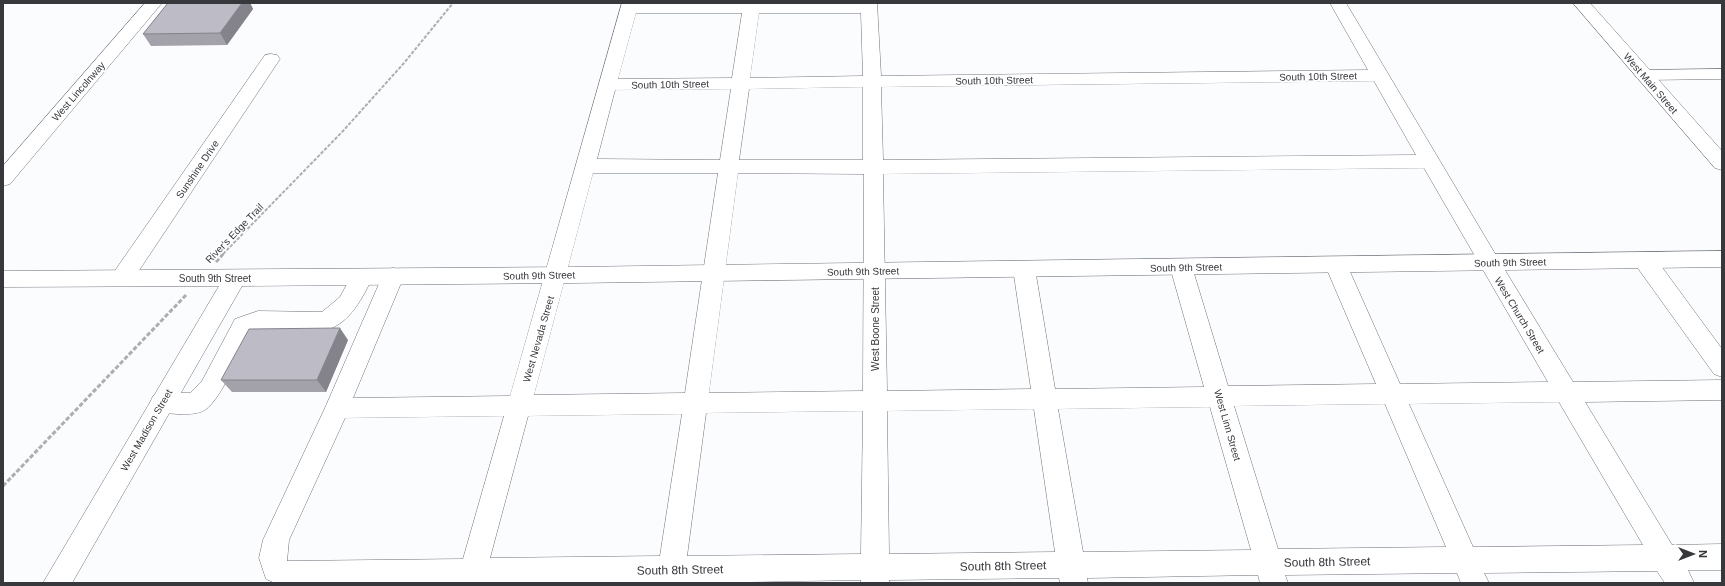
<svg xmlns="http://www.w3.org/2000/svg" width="1725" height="586" font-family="Helvetica,sans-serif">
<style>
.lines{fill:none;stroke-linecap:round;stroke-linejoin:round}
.minor-casing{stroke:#6f727b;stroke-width:1}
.major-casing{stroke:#6f727b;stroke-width:1}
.path-far1{stroke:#acaeb0;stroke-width:2;stroke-dasharray:3.5 1.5;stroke-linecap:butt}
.path{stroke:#acaeb0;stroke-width:3;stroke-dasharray:4.5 2;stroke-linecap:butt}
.minor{fill:#fff;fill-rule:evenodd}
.major{fill:#fff;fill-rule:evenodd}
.wall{fill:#a3a1aa}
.shaded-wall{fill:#84838b}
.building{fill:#bdbbc6;stroke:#84838b}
.labels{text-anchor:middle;stroke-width:3.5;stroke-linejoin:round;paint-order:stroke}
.street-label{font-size:10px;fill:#36383c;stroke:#fff}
.near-street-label{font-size:12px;fill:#36383c;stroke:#fff}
</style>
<rect width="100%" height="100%" fill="#fbfcfe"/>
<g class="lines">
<defs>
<g id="minor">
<path d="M622 3H877L881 76 1368 70 1330 3H1346L1497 257 1573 382 1722 380V400L1585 402 1672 545 1722 544V570H1688L1694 583H1665L1657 571 1484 573 1489 583H1461L1457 573 1285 575 1288 583H1260L1258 575 1087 578 1088 583H1060L1059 578 889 580V583H861V580L684 583H275L266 579 259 558 263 540 325 408 385 270 393 268 401 270 404 276 353 398 510 396ZM636 13H742L732 78 618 79ZM759 13H861L863 76 750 78ZM1374 81 1416 155 883 160 881 87ZM863 87V160H739L749 89ZM731 89 720 160 597 159 615 90ZM1424 168 1548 382 1400 384 1347 265 1344 259 1336 257 1328 259 1325 265 1376 384 1228 386 1192 267 1189 261 1181 259 1173 261 1170 267 1204 387 1055 389 1035 269 1032 263 1024 261 1016 263 1013 269 1031 389 887 391 883 174ZM593 173H718L685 393 534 395ZM738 173 864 174 863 391 709 393ZM1559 402 1643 545 1473 547 1409 404ZM1385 404 1446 547 1278 549 1234 406ZM1210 407 1251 550 1083 552 1058 409ZM1034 409 1055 552 889 554 887 411ZM863 411 861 554 687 556 706 413ZM682 414 660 556 490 558 528 416ZM504 416 463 559 287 561 289 540 345 418Z"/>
<path d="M271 54 277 55 280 59 130 284 122 286 114 284 111 278 114 272 265 55Z"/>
<path d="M1722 69V79L1644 80 1638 79 1635 75 1638 71 1644 70Z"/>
<path d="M1645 253 1653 255 1722 349V377L1714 374 1637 267 1634 261 1637 255Z"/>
<path d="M362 269 370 271 373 277C362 298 351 322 327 330L258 329 251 331C241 351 222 398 205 410 195 417 164 414 153 410L150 403 153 396 162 393H190L202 381 235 319 258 311 322 312 340 297 354 271Z"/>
</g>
<g id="major">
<path d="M145 3H162L10 184 3 186V166Z"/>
<path d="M1573 3H1590L1722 151V170L1715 168Z"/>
<path d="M1722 251V267L573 283 242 286 72 583H43L219 286 3 287V271L573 267Z"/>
</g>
</defs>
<use href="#minor" class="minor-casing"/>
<use href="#major" class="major-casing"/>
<path class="path-far1" d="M223 254 343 131 404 63 453 3"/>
<g class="path">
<path d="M216 262 224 253"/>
<path d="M3 486 187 294"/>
</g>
<use href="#minor" class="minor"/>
<use href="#major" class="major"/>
</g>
<g class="wall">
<path d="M168 3H250L253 9 227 45 151 46 143 34Z"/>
<path d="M348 340 326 392H232L221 380Z"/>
</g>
<g class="shaded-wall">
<path d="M242 3H250L253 9 227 45 220 33Z"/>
<path d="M340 328 348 340 326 392 317 380Z"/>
</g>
<g class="building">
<path d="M168 3H242L220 33 143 34Z"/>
<path d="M340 328 317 380H221L249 329Z"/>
</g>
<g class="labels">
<g class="street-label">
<text transform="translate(1318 76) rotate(-1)" y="4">South 10th Street</text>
<text transform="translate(994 80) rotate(-1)" y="4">South 10th Street</text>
<text transform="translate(1651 83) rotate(49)" y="4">West Main Street</text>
<text transform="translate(670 84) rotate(-1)" y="4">South 10th Street</text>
<text transform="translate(78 91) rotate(-49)" y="4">West Lincolnway</text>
<text transform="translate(197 169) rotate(-56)" y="4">Sunshine Drive</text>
<text transform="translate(234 233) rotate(-46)" y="4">River's Edge Trail</text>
<text transform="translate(1510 262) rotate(-1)" y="4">South 9th Street</text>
<text transform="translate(1186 267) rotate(-1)" y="4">South 9th Street</text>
<text transform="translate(863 271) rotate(-1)" y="4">South 9th Street</text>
<text transform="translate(539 275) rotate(-1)" y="4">South 9th Street</text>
<text x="215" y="282">South 9th Street</text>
<text transform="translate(1520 315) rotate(59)" y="4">West Church Street</text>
<text transform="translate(875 329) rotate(-90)" y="4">West Boone Street</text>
<text transform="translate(538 339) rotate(-74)" y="4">West Nevada Street</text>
<text transform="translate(1228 425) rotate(74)" y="4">West Linn Street</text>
<text transform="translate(146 430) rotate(-60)" y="4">West Madison Street</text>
</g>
<g class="near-street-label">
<text transform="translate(1327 562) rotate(-1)" y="4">South 8th Street</text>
<text transform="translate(1003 566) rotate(-1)" y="4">South 8th Street</text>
<text transform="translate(680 570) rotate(-1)" y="4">South 8th Street</text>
</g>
</g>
<rect width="1725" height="586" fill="none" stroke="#36383c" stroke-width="8"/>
<g transform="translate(1693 554) rotate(90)" stroke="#ffffff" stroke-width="3" paint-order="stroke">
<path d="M0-3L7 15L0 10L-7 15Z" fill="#36383c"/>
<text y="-6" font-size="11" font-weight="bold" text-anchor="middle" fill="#36383c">N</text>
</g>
</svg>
